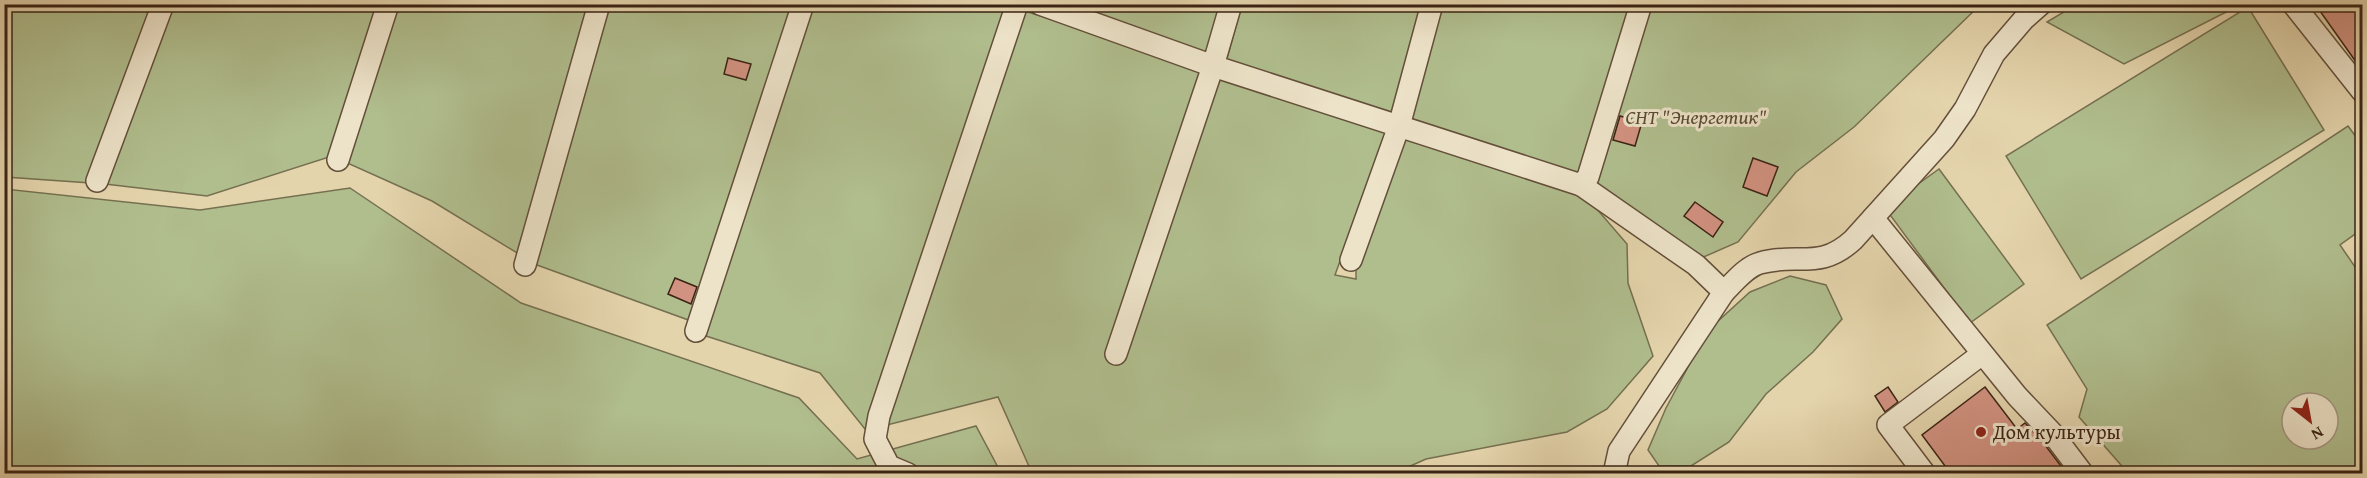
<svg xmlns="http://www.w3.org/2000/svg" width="2367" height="478" font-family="'Gentium Book Plus',serif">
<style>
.green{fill:#b0bd8d;stroke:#757050;stroke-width:1.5;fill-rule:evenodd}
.building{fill:#d29281;stroke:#3a2314;stroke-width:1.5}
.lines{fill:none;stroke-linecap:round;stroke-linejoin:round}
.minor-casing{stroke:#644f3a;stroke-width:24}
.minor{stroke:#ede3c9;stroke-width:21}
.poi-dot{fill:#8f2418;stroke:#ede3c9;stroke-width:2}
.labels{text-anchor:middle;stroke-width:6;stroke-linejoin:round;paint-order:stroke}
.park-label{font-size:20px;font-style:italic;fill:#584a32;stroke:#ede3c9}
.poi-label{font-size:20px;fill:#3a2314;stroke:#ede3c9;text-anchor:start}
</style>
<rect width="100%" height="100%" fill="#e4d4ac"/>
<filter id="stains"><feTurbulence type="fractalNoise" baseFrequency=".00333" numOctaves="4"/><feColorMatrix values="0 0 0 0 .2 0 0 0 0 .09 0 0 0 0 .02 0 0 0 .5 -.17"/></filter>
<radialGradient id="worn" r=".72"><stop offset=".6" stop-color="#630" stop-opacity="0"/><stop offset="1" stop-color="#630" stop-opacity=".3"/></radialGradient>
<g class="green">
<path d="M2077 4H2240V5L2124 64 2047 22Z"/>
<path d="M4 5H1010L869 434 820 373 703 335 691 321 537 265 432 201 332 156 207 196 105 184 5 177Z"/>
<path d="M1058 5H1224L1208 56Z"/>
<path d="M1242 5H1425L1392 115 1226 62Z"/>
<path d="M1442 5H1980L1854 127 1796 172 1738 242 1699 259 1588 177 1410 121Z"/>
<path d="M2248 7 2324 130 2081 279 2006 156Z"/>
<path d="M1022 10 1205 69 1213 77 1387 131 1335 275 1356 279V259L1403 134 1575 191 1596 208 1627 244 1628 283 1653 356 1607 409 1567 432 1426 459 1395 473H1032L998 397 887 425 955 208Z"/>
<path d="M2348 126 2362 145V229L2340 245 2362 277V473H2128L2079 417 2087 389 2047 325ZM2292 403H2328V439H2292Z"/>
<path d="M1939 169 2024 284 1970 323 1885 208Z"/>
<path d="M350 188 521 303 799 398 857 459 976 426 1001 473 5 474V189L200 210Z"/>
<path d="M1790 276 1826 285 1842 319 1813 352 1766 394 1729 442 1691 466H1659L1648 450 1666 408 1694 356 1716 323 1750 292Z"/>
</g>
<g class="building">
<path d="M2315 4H2362V71L2361 69Z"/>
<path d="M728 58 751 64 746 80 724 74Z"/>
<path d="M1620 116 1642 122 1635 146 1613 140Z"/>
<path d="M1753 158 1778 167 1767 196 1743 187Z"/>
<path d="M1695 202 1723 222 1713 237 1684 216Z"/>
<path d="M675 278 697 287 691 304 668 294Z"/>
<path d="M1888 387 1898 402 1885 412 1875 396Z"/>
<path d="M1985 387 2017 429 2025 423 2042 441 2067 474H1951L1922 435Z"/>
</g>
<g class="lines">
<defs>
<g id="minor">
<path d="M1040 4 1213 66 1581 185 1696 265 1724 292C1734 282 1746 267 1760 263 1798 252 1819 271 1853 240L1944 139 1965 109 1994 54 2024 19 2041 4"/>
<path d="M2293 4 2362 91"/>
<path d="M338 160 388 4"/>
<path d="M97 181 163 4"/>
<path d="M1581 185 1588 177 1641 4"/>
<path d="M1873 218 2017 396 2052 433 2083 474"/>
<path d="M1351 260 1399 126 1432 4"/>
<path d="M525 265 599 4"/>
<path d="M696 331 803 4"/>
<path d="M1116 354 1213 66 1231 4"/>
<path d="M908 474 889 466 875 439 879 416 1017 4"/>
<path d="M1614 474 1619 451 1724 292"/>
<path d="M1925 474 1888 425 1982 354"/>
</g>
</defs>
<use href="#minor" class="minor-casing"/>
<use href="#minor" class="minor"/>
</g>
<circle class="poi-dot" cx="1981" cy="432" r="6"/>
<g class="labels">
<g class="park-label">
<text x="1696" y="124">СНТ "Энергетик"</text>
</g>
<g class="poi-label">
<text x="1993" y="439">Дом культуры</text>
</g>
</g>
<rect width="2367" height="478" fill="none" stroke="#e4d4ac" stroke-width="24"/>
<rect x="6" y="6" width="2355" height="466" fill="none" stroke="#3a2314" stroke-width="3"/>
<rect x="12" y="12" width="2343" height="454" fill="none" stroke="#3a2314" stroke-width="1.5"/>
<g transform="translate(2310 421) rotate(149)"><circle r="28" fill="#ede3c9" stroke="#a59681" stroke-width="1.5"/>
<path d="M0-4.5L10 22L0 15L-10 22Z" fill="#8f2418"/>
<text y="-9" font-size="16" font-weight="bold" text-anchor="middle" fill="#3a2314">N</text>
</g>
<rect width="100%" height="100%" filter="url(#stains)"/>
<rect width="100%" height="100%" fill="url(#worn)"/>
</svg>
